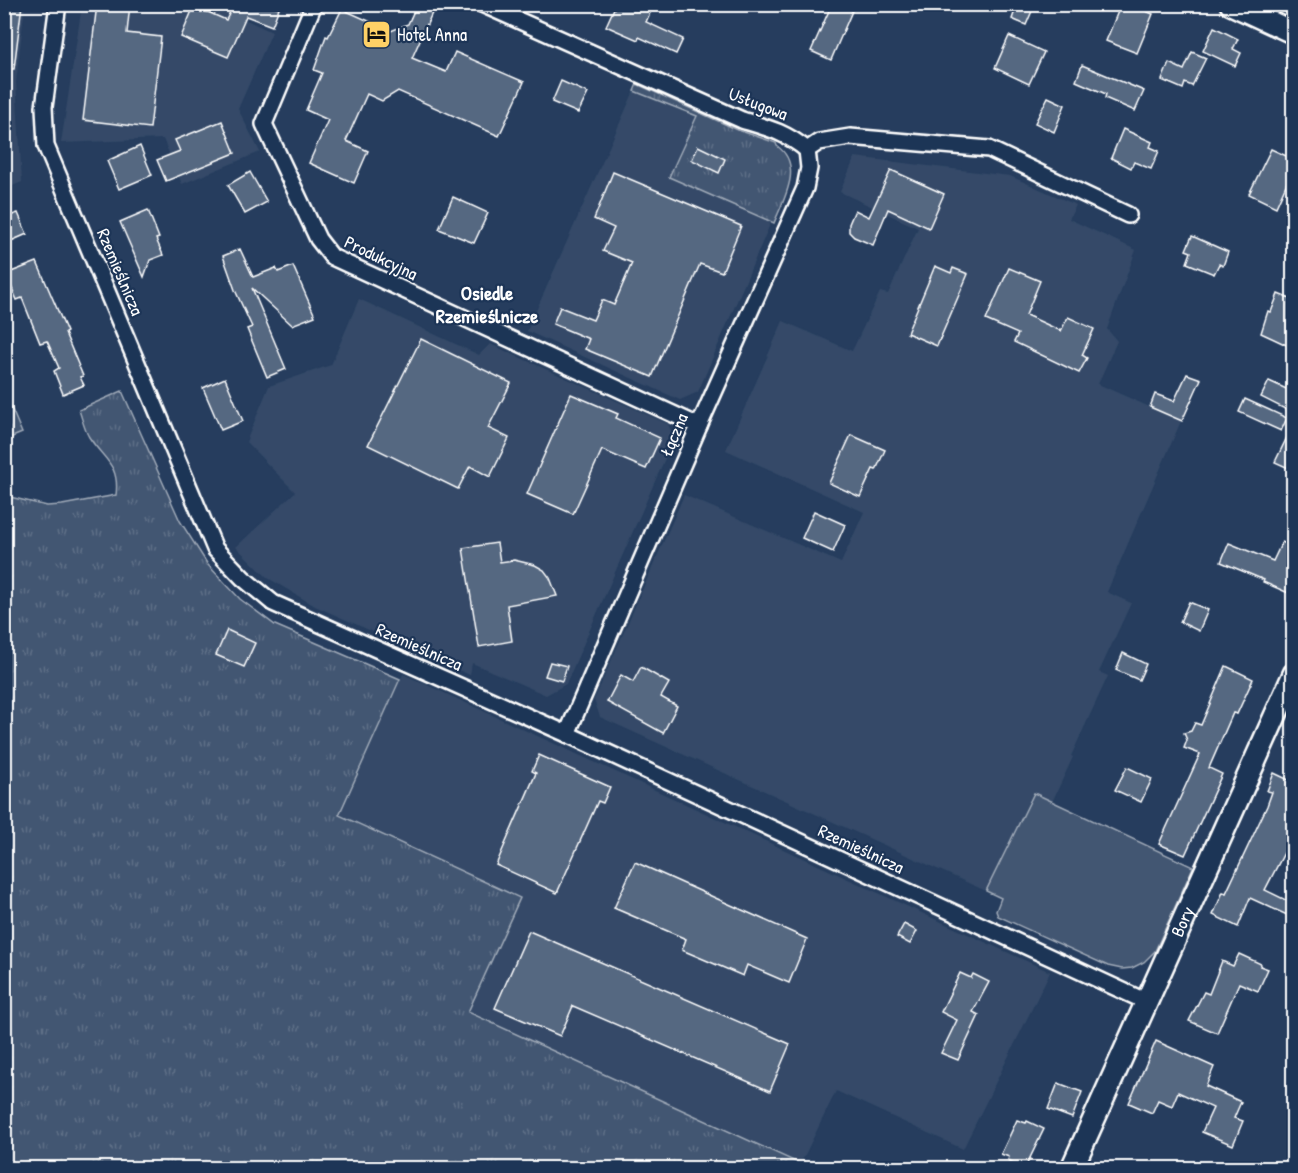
<svg xmlns="http://www.w3.org/2000/svg" width="1298" height="1173" font-family="'Patrick Hand',sans-serif">
<style>
.built{fill:#344a68}
.grass{fill:url(#grass-tufts);stroke:#a0aab8;stroke-width:1.5}
.forest{fill:url(#forest-firs);stroke:#a0aab8;stroke-width:1.5}
.green{fill:#425672;stroke:#a0aab8;stroke-width:1.5}
.building{fill:#556781;stroke:#fff;stroke-width:1.5}
.lines{fill:none;stroke-linecap:round;stroke-linejoin:round}
.street-casing{stroke:#fff;stroke-width:20}
.secondary-casing{stroke:#fff;stroke-width:26}
.street{stroke:#1d3557;stroke-width:15}
.secondary{stroke:#1d3557;stroke-width:21}
.labels{text-anchor:middle;stroke-width:4.5;stroke-linejoin:round;paint-order:stroke}
.poi-label{font-size:18px;fill:#fff;stroke:#1d3557;text-anchor:start}
.street-label{font-size:18px;fill:#fff;stroke:#1d3557}
.neighbourhood-label{font-size:20px;font-weight:bold;fill:#fff;stroke:#1d3557}
</style>
<defs>
<pattern id="grass-tufts" width="24" height="20" patternUnits="userSpaceOnUse" patternTransform="scale(1.5)"><rect width="24" height="20" fill="#425672"/><path d="M3 7l-1-3M5 7V3M7 7l1-3M15 17l-1-3M17 17v-4M19 17l1-3" fill="none" stroke="#5e6f87"/></pattern>
<pattern id="forest-firs" width="22" height="20" patternUnits="userSpaceOnUse" patternTransform="scale(1.5)"><rect width="22" height="20" fill="#425672"/><path d="M5 1l3.5 6h-7zM16 11l3.5 6h-7z" fill="#5e6f87"/></pattern>
</defs>
<rect width="100%" height="100%" fill="#263d5e"/>
<filter id="ink" filterUnits="userSpaceOnUse"><feTurbulence type="fractalNoise" baseFrequency=".0167" numOctaves="2"/><feDisplacementMap in="SourceGraphic" scale="12" xChannelSelector="R" yChannelSelector="G"/><feConvolveMatrix kernelMatrix="1 2 1 2 8 2 1 2 1" color-interpolation-filters="sRGB"/></filter>
<g filter="url(#ink)">
<g class="built">
<path d="M5 5H25L16 82 22 182 5 189Z"/>
<path d="M82 5H221L220 8 272 32 238 109 260 152 182 184 163 139 61 143Z"/>
<path d="M634 91 697 116 670 177 771 222 698 392 680 400 527 331Z"/>
<path d="M855 157 1010 176 1076 205 1069 219 1136 250 1107 329 1117 341 1098 384 1181 421 1107 592 1131 603 1099 672 1108 676 1071 756 1073 757 1052 802 1034 794 986 891 600 717 594 700 684 495 841 563 864 512 726 450 783 321 852 351 880 292 888 294 918 228 840 192Z"/>
<path d="M359 299 479 355 490 344 668 424 674 438 566 684 546 695 472 663 470 675 315 606 268 578 236 547 295 492 246 442 269 386 331 365Z"/>
<path d="M403 674 1050 972 963 1149 836 1091 800 1165 468 1012 338 815Z"/>
</g>
<g class="grass">
<path d="M637 84 738 130 776 143 777 146C804 165 784 199 774 223L669 177 697 116 634 91Z"/>
<path d="M122 391 180 521 208 565 240 599 275 625 400 679 339 815 520 898 468 1012 809 1168H5L4 493 6 496 47 506 62 505 116 495C120 464 103 459 89 437 84 429 82 418 79 410Z"/>
</g>
<path class="forest" d="M4 391 22 433 5 440H4Z"/>
<path class="green" d="M1034 793 1193 867 1155 951 1144 962 1132 968 1122 969 1108 966 998 916 996 911 1001 898 986 891Z"/>
<g class="building">
<path d="M4 4H22L14 69H4Z"/>
<path d="M97 4H130L127 33 161 37 150 128 83 120Z"/>
<path d="M220 4H270L279 8 272 26 246 16 228 57 181 37 194 6 226 20 231 10Z"/>
<path d="M417 4H436L412 58 446 72 455 52 524 82 499 136 398 91 382 101 367 94 346 141 368 151 354 183 309 163 328 120 306 110 322 73 314 70 326 36 328 37 342 9 391 31 408 24Z"/>
<path d="M616 4H654L646 22 683 39 676 54 639 37 638 40 606 26Z"/>
<path d="M832 4H855L831 60 811 51Z"/>
<path d="M1121 4H1129L1153 14 1137 53 1106 41Z"/>
<path d="M1017 5 1032 11 1026 25 1012 19Z"/>
<path d="M1214 27 1238 39 1233 49 1241 53 1235 66 1203 51Z"/>
<path d="M1009 36 1044 52 1029 84 995 68Z"/>
<path d="M1192 52 1206 58 1192 86 1185 83 1183 89 1162 80 1169 63 1184 70Z"/>
<path d="M1082 65 1144 91 1135 111 1105 98 1106 94 1076 81Z"/>
<path d="M561 81 588 93 578 113 552 102Z"/>
<path d="M1048 97 1065 105 1054 132 1035 123Z"/>
<path d="M222 121 235 153 166 181 157 160 180 151 175 140Z"/>
<path d="M1123 129 1152 142 1150 147 1159 151 1151 169 1134 162 1131 168 1111 158Z"/>
<path d="M140 146 152 175 119 189 107 161Z"/>
<path d="M698 146 725 159 719 173 692 160Z"/>
<path d="M1271 149 1293 159V169L1276 207 1249 194Z"/>
<path d="M891 170 944 194 929 228 888 209 873 245 854 237 849 232V224L855 210 869 217Z"/>
<path d="M250 172 267 202 245 214 228 185Z"/>
<path d="M613 172 741 226 722 272 700 264 652 377 585 349 589 339 553 324 560 307 593 320 602 300 614 305 632 263 603 251 614 228 594 219Z"/>
<path d="M453 197 488 213 474 243 439 229Z"/>
<path d="M148 210 159 238 156 239 163 255 150 260 144 277 120 222Z"/>
<path d="M18 213 27 234 4 244V218Z"/>
<path d="M1192 236 1228 252 1223 266 1219 264 1214 274 1187 263 1191 252 1186 250Z"/>
<path d="M240 249 253 277 276 268 278 272 293 266 315 316 292 325 252 288 286 369 267 377 247 329 252 327 235 290 223 256Z"/>
<path d="M37 262 67 332 65 333 83 376 80 377 84 385 63 394 54 371 59 368 47 341 40 343 22 298 17 300 6 274Z"/>
<path d="M935 266 951 273 953 268 968 274 937 346 907 333Z"/>
<path d="M1009 268 1040 281 1026 315 1061 331 1068 317 1094 329 1082 355 1087 358 1079 373 1014 342 1018 334 986 320Z"/>
<path d="M1278 294 1293 300V348L1261 333 1268 311 1271 312Z"/>
<path d="M421 339 511 383 488 428 509 438 490 477 470 466 458 489 368 445Z"/>
<path d="M1187 374 1201 379 1182 421 1150 407 1155 394 1174 401Z"/>
<path d="M225 378 243 421 221 430 203 388Z"/>
<path d="M1269 381 1293 392V413L1261 397Z"/>
<path d="M571 394 618 414 616 418 660 438 646 469 602 450 573 514 527 494Z"/>
<path d="M1245 399 1287 418 1281 431 1239 412Z"/>
<path d="M1293 425V470L1275 462Z"/>
<path d="M851 435 885 450 876 470 873 469 860 497 829 483Z"/>
<path d="M814 511 845 525 833 552 802 538Z"/>
<path d="M1282 542 1293 547V595L1263 582 1264 580 1221 562 1229 543 1273 561Z"/>
<path d="M497 543 500 562 514 560 535 565 544 570 550 578 557 596 507 605 512 641 479 647 463 548Z"/>
<path d="M1189 602 1208 610 1199 631 1180 622Z"/>
<path d="M227 630 255 643 244 667 216 655Z"/>
<path d="M1123 653 1146 664 1139 680 1116 670Z"/>
<path d="M550 662 567 666 562 681 545 676Z"/>
<path d="M1226 666 1253 679 1237 714 1233 713 1209 768 1222 774 1185 855 1159 844 1200 754 1184 748 1187 740 1184 733 1191 731 1195 723 1201 725Z"/>
<path d="M641 667 669 683 661 697 677 706 663 733 607 702 621 675 633 682Z"/>
<path d="M539 755 610 787 603 803 598 801 557 893 496 865 536 773 532 771Z"/>
<path d="M1127 767 1152 779 1141 802 1115 790Z"/>
<path d="M1274 773 1293 782V857L1284 853 1265 890 1292 903 1287 915 1250 898 1238 927 1213 915 1223 892 1226 893 1267 806 1272 792 1267 791Z"/>
<path d="M635 862 807 939 789 983 747 965 743 976 682 950 686 939 614 908Z"/>
<path d="M904 924 917 931 910 944 897 937Z"/>
<path d="M529 931 790 1044 770 1091 573 1006 560 1036 495 1008Z"/>
<path d="M1239 954 1261 964 1260 966 1268 969 1258 991 1239 983 1217 1033 1189 1021 1204 992 1209 994 1222 961 1233 966Z"/>
<path d="M960 973 971 978 973 974 989 982 973 1012 979 1015 958 1060 941 1053 957 1020 941 1012Z"/>
<path d="M1156 1041 1214 1067 1206 1086 1241 1102 1234 1118 1243 1121 1233 1145 1202 1132 1213 1108 1178 1092 1172 1106 1158 1100 1152 1113 1129 1103Z"/>
<path d="M1058 1083 1082 1092 1072 1118 1048 1109Z"/>
<path d="M1017 1120 1026 1123 1027 1121 1044 1129 1025 1168 1008 1160 1009 1157 1001 1154Z"/>
</g>
<g class="lines">
<defs>
<g id="street">
<path d="M58 4 44 107 46 146 215 549 243 578 273 603 567 734 1147 1002"/>
<path d="M314 4 264 124 318 239 332 257 699 426"/>
<path d="M482 4 742 120C768 128 785 132 807 150L819 142 850 137 989 149 1128 215"/>
<path d="M567 734 699 426 805 188 809 168 807 150"/>
</g>
<g id="secondary">
<path d="M1231 4 1294 33"/>
<path id="s1" d="M1072 1168 1294 674"/>
</g>
</defs>
<use href="#street" class="street-casing"/>
<use href="#secondary" class="secondary-casing"/>
<use href="#street" class="street"/>
<use href="#secondary" class="secondary"/>
</g>
</g>
<defs>
<symbol id="hotel-square" viewBox="-11 -11 22 22"><rect x="-9" y="-9" width="18" height="18" rx="4" fill="#ffd166" stroke="#1d3557"/><path d="M-6-4.5h1.5V1H6V5H4.5V3h-9V5H-6ZM-4 0a1.8 1.8 0 1 1 3.6 0ZM.5 0V-2.5h3Q6-2.5 6 0Z" fill="#111"/></symbol>
</defs>
<g fill-rule="evenodd">
<use href="#hotel-square" x="360" y="18" width="33" height="33"/>
</g>
<g class="labels">
<g class="poi-label">
<text x="397" y="41">Hotel Anna</text>
</g>
<g class="street-label">
<text transform="translate(758 104) rotate(21)" y="6">Usługowa</text>
<text transform="translate(381 258) rotate(26)" y="6">Produkcyjna</text>
<text transform="translate(120 272) rotate(67)" y="6">Rzemieślnicza</text>
<text transform="translate(674 435) rotate(-67)" y="6">Łączna</text>
<text transform="translate(419 647) rotate(24)" y="6">Rzemieślnicza</text>
<text transform="translate(861 849) rotate(25)" y="6">Rzemieślnicza</text>
<text dy="6" stroke="none"><textPath href="#s1" startOffset="270">Bory</textPath></text>
</g>
<g class="neighbourhood-label">
<text x="487" y="300">Osiedle<tspan x="487" dy="23">Rzemieślnicze</tspan></text>
</g>
</g>
<rect width="1298" height="1173" fill="none" stroke="#1d3557" stroke-width="24"/>
<rect x="12" y="12" width="1274" height="1149" fill="none" stroke="#fff" stroke-width="2" filter="url(#ink)"/>
</svg>
